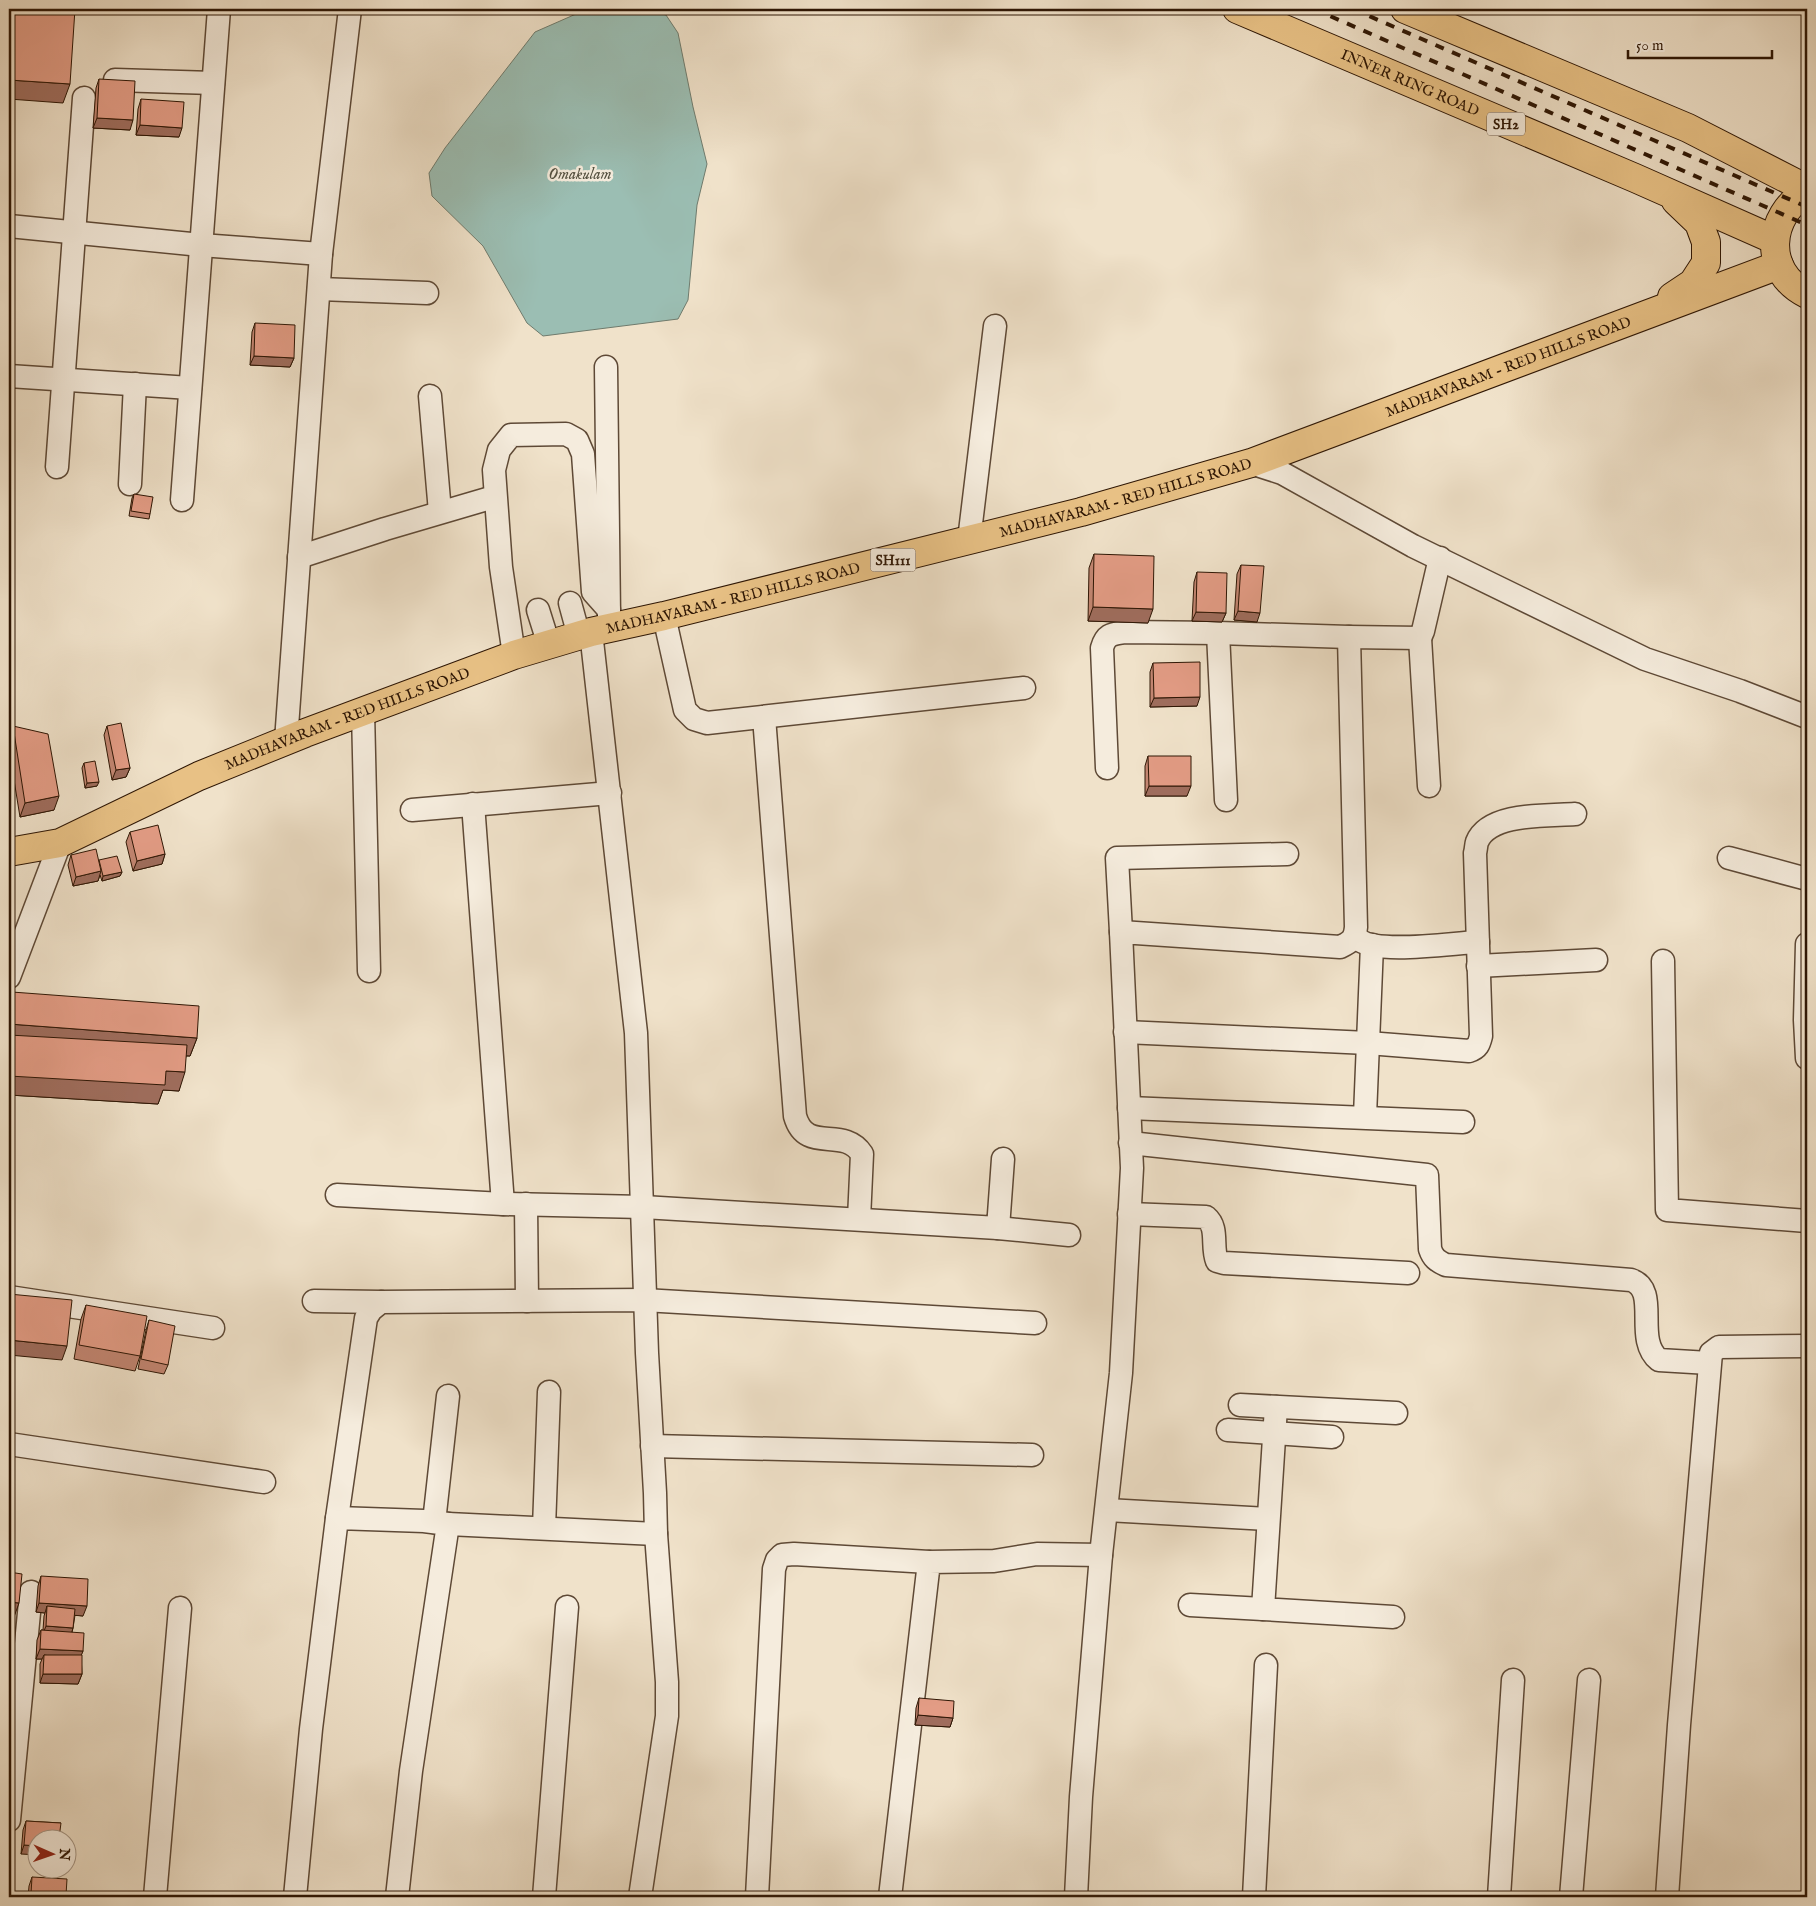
<svg xmlns="http://www.w3.org/2000/svg" width="1816" height="1906" font-family="'IM FELL English',serif">
<style>
.water{fill:#9bbeb3;stroke:#6f7b6d}
.lines{fill:none;stroke-linecap:round;stroke-linejoin:round}
.street-casing{stroke:#5e4936;stroke-width:25}
.primary-casing{stroke:#2e1604;stroke-width:30}
.street{stroke:#f5ecdd;stroke-width:22}
.primary{stroke:#e8c185;stroke-width:28}
.rail{stroke:#2e1604;stroke-width:4;stroke-dasharray:9 9;stroke-linecap:butt}
.wall{fill:#c38672;stroke:#2e1604}
.shaded-wall{fill:#9f6d5d;stroke:#2e1604}
.building{fill:#e39c85;stroke:#2e1604}
.labels{text-anchor:middle;stroke-width:5;stroke-linejoin:round;paint-order:stroke}
.shield{fill:#f5ecdd;stroke:#6a5645;stroke-width:1}
.shield-label{font-size:14px;font-weight:bold;fill:#2e1604}
.street-label{font-size:15px;fill:#2e1604;stroke:#f5ecdd}
.water-label{font-size:16px;font-style:italic;fill:#545141;stroke:#f5ecdd}
</style>
<rect width="100%" height="100%" fill="#f0e2ca"/>
<filter id="stains"><feTurbulence type="fractalNoise" baseFrequency=".004" numOctaves="4"/><feColorMatrix values="0 0 0 0 .2 0 0 0 0 .09 0 0 0 0 .02 0 0 0 .5 -.17"/></filter>
<radialGradient id="worn" r=".72"><stop offset=".6" stop-color="#630" stop-opacity="0"/><stop offset="1" stop-color="#630" stop-opacity=".3"/></radialGradient>
<path class="water" d="M622 9H644L666 15 678 33 693 107 707 164 697 205 688 300 678 319 543 336 527 323 483 246 432 196 429 173 445 148 535 32 576 14Z"/>
<g class="lines">
<defs>
<g id="street">
<path d="M115 80 213 83"/>
<path d="M9 226 201 245 321 254"/>
<path d="M319 289 427 293"/>
<path d="M606 367 609 616"/>
<path d="M9 376 190 388"/>
<path d="M430 396 440 512"/>
<path d="M1251 463 1282 473 1413 546 1645 659 1740 691 1807 717"/>
<path d="M57 467 84 98"/>
<path d="M130 484 135 384"/>
<path d="M182 500 219 9"/>
<path d="M969 540 995 326"/>
<path d="M299 557 385 529 487 499"/>
<path d="M570 603 579 636"/>
<path d="M538 610 549 645"/>
<path d="M664 616 685 710 694 719 707 723 1024 688"/>
<path d="M591 632 636 1033 647 1353 655 1493 656 1534 667 1682V1716L640 1897"/>
<path d="M1218 633 1226 800"/>
<path d="M1420 638 1429 786"/>
<path d="M514 655 501 567 494 470 499 450 511 435 566 434 577 440 583 454 593 592 609 610"/>
<path d="M363 711 369 971"/>
<path d="M764 717 795 1116C806 1155 843 1125 862 1154L859 1219"/>
<path d="M286 741 321 254 350 9"/>
<path d="M1107 768 1102 648C1106 634 1112 634 1125 632L1218 633 1349 637"/>
<path d="M473 804 503 1204"/>
<path d="M412 810 610 793"/>
<path d="M1729 858 1807 879"/>
<path d="M1121 932 1117 858 1287 854"/>
<path d="M1358 939C1376 955 1452 943 1478 942"/>
<path d="M1807 944 1805 1020 1807 1058"/>
<path d="M1663 961 1667 1210 1807 1221"/>
<path d="M1478 966 1596 960"/>
<path d="M9 977 60 843"/>
<path d="M1125 1032 1368 1043 1469 1051C1478 1048 1479 1044 1481 1036L1475 853C1476 850 1476 845 1477 842 1489 812 1549 816 1575 814"/>
<path d="M1129 1108 1463 1122"/>
<path d="M1365 1116 1372 945"/>
<path d="M1130 1143 1427 1175 1430 1249C1433 1258 1437 1261 1446 1265L1631 1280C1661 1290 1633 1339 1659 1360L1709 1363"/>
<path d="M337 1195 503 1204 643 1207 998 1228 1003 1159"/>
<path d="M526 1204 527 1301"/>
<path d="M1129 1214 1206 1217C1219 1228 1211 1246 1217 1261L1224 1263 1408 1273"/>
<path d="M998 1228 1069 1235"/>
<path d="M9 1297 213 1328"/>
<path d="M314 1301 381 1302"/>
<path d="M1240 1405 1396 1413"/>
<path d="M1276 1407 1263 1609 1393 1617"/>
<path d="M1228 1430 1332 1437"/>
<path d="M9 1444 264 1482"/>
<path d="M652 1446 1032 1455"/>
<path d="M1107 1510 1268 1519"/>
<path d="M337 1518 366 1318 371 1310 381 1302 644 1300 1035 1323"/>
<path d="M434 1522 448 1396"/>
<path d="M448 1524 656 1534"/>
<path d="M544 1528 549 1392"/>
<path d="M1190 1605 1263 1609"/>
<path d="M9 1820 31 1592"/>
<path d="M155 1897 180 1608"/>
<path d="M295 1897 311 1729 337 1518 424 1521 448 1524 411 1771 397 1897"/>
<path d="M544 1897 567 1607"/>
<path d="M757 1897 774 1569 777 1560 782 1555 794 1554 929 1562"/>
<path d="M890 1897 929 1562 994 1561 1037 1554 1101 1555"/>
<path d="M1076 1897 1081 1797 1101 1555 1121 1373 1132 1168 1121 932 1340 947C1351 942 1355 939 1356 927L1349 637 1420 638 1423 631 1440 558"/>
<path d="M1254 1897 1266 1665"/>
<path d="M1499 1897 1513 1680"/>
<path d="M1571 1897 1589 1680"/>
<path d="M1667 1897 1679 1725 1711 1353 1719 1347 1807 1346"/>
</g>
<g id="primary">
<path id="s1" d="M1237 9 1635 178 1775 240"/>
<path d="M1405 9 1688 128 1807 189"/>
<path d="M1807 192C1767 215 1762 272 1807 294"/>
<path d="M1672 297 1693 283 1706 263V242L1699 223 1676 201"/>
<path id="s2" d="M9 852 60 843 199 776 305 733 514 655 591 632 664 616 1081 512 1251 463 1779 265"/>
</g>
</defs>
<use href="#street" class="street-casing"/>
<use href="#primary" class="primary-casing"/>
<use href="#street" class="street"/>
<use href="#primary" class="primary"/>
<g class="rail">
<path d="M1314 9 1807 225"/>
<path d="M1353 9 1807 207"/>
</g>
</g>
<g class="wall">
<path d="M99 79 130 130 93 128 96 88Z"/>
<path d="M141 99 179 137 136 135 138 109Z"/>
<path d="M255 323 294 358 290 367 250 365 252 332Z"/>
<path d="M134 494 150 514 149 519 129 516 132 498Z"/>
<path d="M1094 554 1148 623 1088 621 1089 568Z"/>
<path d="M1241 565 1257 622 1234 620 1237 574Z"/>
<path d="M1197 572 1226 613 1222 622 1192 621 1194 582Z"/>
<path d="M1153 663 1197 706 1150 707V672Z"/>
<path d="M13 726 54 810 20 817 9 749V737Z"/>
<path d="M107 726 130 768 126 777 112 780 104 735Z"/>
<path d="M1148 756 1187 796H1145V766Z"/>
<path d="M84 763 97 786 85 788 82 768Z"/>
<path d="M130 832 165 854 162 864 133 871 126 842Z"/>
<path d="M71 855 99 861 122 872 120 876 102 881 100 875 98 881 73 886 68 865Z"/>
<path d="M12 992 197 1038 190 1056H186L179 1091 163 1090 158 1104 9 1095V1001Z"/>
<path d="M86 1305 140 1356 135 1371 74 1359 81 1319Z"/>
<path d="M149 1320 168 1365 164 1374 138 1369 146 1330Z"/>
<path d="M41 1576 83 1616 75 1615 73 1628 72 1632 83 1651 81 1655 82 1674 78 1684 40 1683V1664L42 1659H36L37 1640 41 1630H43L44 1616 45 1613 36 1612 38 1586Z"/>
<path d="M919 1698 953 1718 950 1727 915 1725 916 1708Z"/>
<path d="M26 1821 61 1823 21 1854 23 1830Z"/>
<path d="M32 1877 65 1897H28L29 1886Z"/>
</g>
<g class="shaded-wall">
<path d="M9 80 70 84 63 103 9 99Z"/>
<path d="M97 118 133 120 130 130 93 128Z"/>
<path d="M140 125 182 128 179 137 136 135Z"/>
<path d="M254 356 294 358 290 367 250 365Z"/>
<path d="M1093 607 1153 609 1148 623 1088 621Z"/>
<path d="M1238 611 1260 613 1257 622 1234 620Z"/>
<path d="M1196 612 1226 613 1222 622 1192 621Z"/>
<path d="M1200 697 1197 706 1150 707 1154 698Z"/>
<path d="M130 768 126 777 112 780 116 770Z"/>
<path d="M99 782 97 786 85 788 87 783Z"/>
<path d="M1149 786H1191L1187 796H1145Z"/>
<path d="M59 796 54 810 20 817 25 803Z"/>
<path d="M165 854 162 864 133 871 137 861Z"/>
<path d="M101 871 98 881 73 886 76 877Z"/>
<path d="M122 872 120 876 102 881 103 876Z"/>
<path d="M9 1024 197 1038 190 1056 9 1043Z"/>
<path d="M166 1071 185 1072 179 1091 163 1090 158 1104 9 1095V1076Z"/>
<path d="M9 1340 67 1346 62 1360 9 1355Z"/>
<path d="M9 1602 19 1603 14 1617 9 1616Z"/>
<path d="M39 1603 87 1606 83 1616 47 1613V1606L45 1613 36 1612Z"/>
<path d="M46 1626 73 1628 70 1638 42 1636Z"/>
<path d="M40 1649 83 1651 79 1661 44 1655 42 1659H36Z"/>
<path d="M43 1674H82L78 1684 40 1683Z"/>
<path d="M918 1715 953 1718 950 1727 915 1725Z"/>
<path d="M24 1845 38 1846V1855L21 1854Z"/>
<path d="M31 1894 66 1895 65 1897H30Z"/>
</g>
<g class="building">
<path d="M9 9H75L70 84 9 80Z"/>
<path d="M99 79 135 81 133 120 97 118Z"/>
<path d="M141 99 184 102 182 128 140 125Z"/>
<path d="M255 323 295 325 294 358 254 356Z"/>
<path d="M134 494 153 497 150 514 131 511Z"/>
<path d="M1094 554 1154 556 1153 609 1093 607Z"/>
<path d="M1241 565 1264 566 1260 613 1238 611Z"/>
<path d="M1197 572 1227 573 1226 613 1196 612Z"/>
<path d="M1200 662V697L1154 698 1153 663Z"/>
<path d="M121 723 130 768 116 770 107 726Z"/>
<path d="M13 726 48 734 59 796 25 803Z"/>
<path d="M1148 756H1191V786H1149Z"/>
<path d="M95 761 99 782 87 783 84 763Z"/>
<path d="M158 825 165 854 137 861 130 832Z"/>
<path d="M96 849 101 871 76 877 71 855Z"/>
<path d="M117 856 122 872 103 876 99 860Z"/>
<path d="M12 992 199 1006 197 1038 9 1024V1011L11 1012Z"/>
<path d="M9 1035 187 1045 185 1072 166 1071 165 1085 9 1076Z"/>
<path d="M9 1294 72 1300 67 1346 9 1340Z"/>
<path d="M86 1305 147 1316 140 1356 79 1345Z"/>
<path d="M149 1320 175 1326 168 1365 141 1359Z"/>
<path d="M9 1572 22 1574 19 1603 9 1602Z"/>
<path d="M41 1576 88 1579 87 1606 39 1603Z"/>
<path d="M47 1606 75 1609 73 1628 46 1626Z"/>
<path d="M41 1630 84 1633 83 1651 40 1649Z"/>
<path d="M44 1655H82V1674H43Z"/>
<path d="M919 1698 954 1701 953 1718 918 1715Z"/>
<path d="M26 1821 61 1823 59 1838H38V1846L24 1845Z"/>
<path d="M32 1877 67 1879 66 1895 31 1894Z"/>
</g>
<g class="labels">
<g class="shield">
<rect x="1487" y="112.5" width="38" height="23" rx="4"/>
<rect x="870.5" y="548.5" width="45" height="23" rx="4"/>
</g>
<g class="shield-label">
<text x="1506" y="129">SH2</text>
<text x="893" y="565">SH111</text>
</g>
<g class="street-label">
<text dy="5" stroke="none"><textPath href="#s1" startOffset="188">INNER RING ROAD</textPath></text>
<text dy="5" stroke="none"><textPath href="#s2" startOffset="1580">MADHAVARAM - RED HILLS ROAD</textPath></text>
<text dy="5" stroke="none"><textPath href="#s2" startOffset="1175">MADHAVARAM - RED HILLS ROAD</textPath></text>
<text dy="5" stroke="none"><textPath href="#s2" startOffset="770">MADHAVARAM - RED HILLS ROAD</textPath></text>
<text dy="5" stroke="none"><textPath href="#s2" startOffset="365">MADHAVARAM - RED HILLS ROAD</textPath></text>
</g>
<g class="water-label">
<text x="580" y="179">Omakulam</text>
</g>
</g>
<rect width="1816" height="1906" fill="none" stroke="#f0e2ca" stroke-width="30"/>
<rect x="10" y="10" width="1796" height="1886" fill="none" stroke="#2e1604" stroke-width="2.5"/>
<rect x="15" y="15" width="1786" height="1876" fill="none" stroke="#2e1604"/>
<g transform="translate(52 1854) rotate(92)"><circle r="24" fill="#f5ecdd" stroke="#a59686"/>
<path d="M0-4L9 19L0 12L-9 19Z" fill="#8f2418"/>
<text y="-8" font-size="14" font-weight="bold" text-anchor="middle" fill="#2e1604">N</text>
</g>
<path d="M1628 50v8h144v-8" fill="none" stroke="#2e1604" stroke-width="2.5"/>
<text x="1636" y="50" font-size="15" fill="#2e1604" stroke="#f5ecdd" stroke-width="4" paint-order="stroke">50 m</text>
<rect width="100%" height="100%" filter="url(#stains)"/>
<rect width="100%" height="100%" fill="url(#worn)"/>
</svg>
